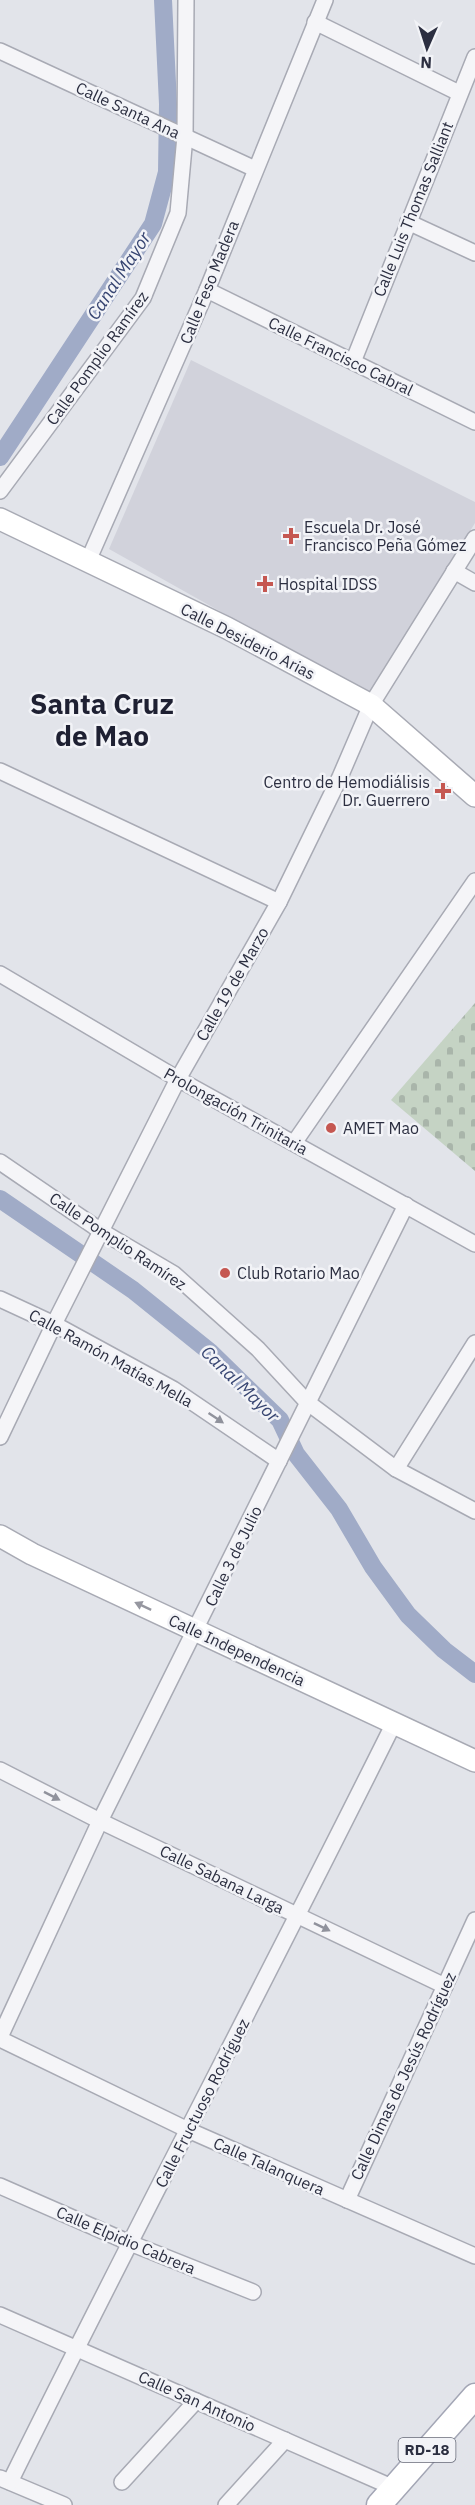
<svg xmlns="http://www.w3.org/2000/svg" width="475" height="2505" font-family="'IBM Plex Sans',sans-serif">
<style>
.built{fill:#d1d2db}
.cemetery{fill:url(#cemetery-stones)}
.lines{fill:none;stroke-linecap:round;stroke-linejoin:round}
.canal{stroke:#a0abc7;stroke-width:18}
.street-casing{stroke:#a8aab4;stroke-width:18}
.secondary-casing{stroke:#a8aab4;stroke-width:24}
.primary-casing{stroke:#a3a6b5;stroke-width:27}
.street{stroke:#f5f5f8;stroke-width:15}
.secondary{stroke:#fff;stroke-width:21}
.primary{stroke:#fff;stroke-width:24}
.oneway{fill:#90929c}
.oneway2{fill:#9697a0}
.poi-dot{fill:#c55751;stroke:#f2f3f7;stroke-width:2}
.labels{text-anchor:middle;stroke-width:5;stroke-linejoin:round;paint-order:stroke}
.shield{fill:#f2f3f7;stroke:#676a78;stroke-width:1.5}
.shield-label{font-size:15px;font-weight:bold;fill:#2c2f41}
.street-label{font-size:16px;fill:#2c2f41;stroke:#f2f3f7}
.poi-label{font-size:16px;fill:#2c2f41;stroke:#f2f3f7;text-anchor:start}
.water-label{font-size:18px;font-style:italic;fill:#384672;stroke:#f2f3f7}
.town-label{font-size:28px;font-weight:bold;fill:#1e2032;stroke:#f2f3f7}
</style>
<defs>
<pattern id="cemetery-stones" width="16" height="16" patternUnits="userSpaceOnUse" patternTransform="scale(1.5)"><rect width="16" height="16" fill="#c5d3c4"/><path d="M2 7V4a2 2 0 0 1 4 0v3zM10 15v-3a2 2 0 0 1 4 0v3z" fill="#a9b5aa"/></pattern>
</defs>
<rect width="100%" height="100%" fill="#e2e4ea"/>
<path class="built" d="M191 360 475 502V523L369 695 109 549Z"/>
<path class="cemetery" d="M475 1003V1171L391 1100Z"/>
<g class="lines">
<g class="canal">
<path d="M0 457 153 224 167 172 168 104 163 0"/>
<path d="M0 1199 133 1290 210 1352 280 1420 296 1454 339 1509 373 1567 408 1615 444 1650 475 1674"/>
</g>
<defs>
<g id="street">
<path d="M315 22 459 93"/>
<path d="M0 51 255 169"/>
<path d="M408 222 475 253"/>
<path d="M207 290 475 422"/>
<path d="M353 362 475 57"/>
<path d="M0 491 143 298 178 213 185 136 186 0"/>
<path d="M88 561 207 290 325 0"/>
<path d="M454 571 475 583"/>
<path d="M0 771 279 902"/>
<path d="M0 974 178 1079 475 1244"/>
<path d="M294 1143 475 881"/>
<path d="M0 1162 101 1231 174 1274 258 1349 307 1402 396 1469 475 1511"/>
<path d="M0 1299 54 1324 173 1389 279 1461"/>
<path d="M0 1437 54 1324 178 1079 279 902 340 777 371 705 475 538"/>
<path d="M396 1469 475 1343"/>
<path d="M0 1770 100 1821 445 1986"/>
<path d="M0 2037 100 1821 406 1205"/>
<path d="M0 2039 188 2130 475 2256"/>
<path d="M0 2186 130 2243 253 2292"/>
<path d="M347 2200 475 1920"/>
<path d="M0 2315 394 2488"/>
<path d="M0 2478 64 2505"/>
<path d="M10 2482C135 2228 268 1977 394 1723"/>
<path d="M122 2482 196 2401"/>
<path d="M226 2505 285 2440"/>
</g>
<g id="secondary">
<path d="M0 519 227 628 371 705 475 796"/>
<path d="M0 1536 32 1554 475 1761"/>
</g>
<path id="primary" d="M379 2505 475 2396"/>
</defs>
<use href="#street" class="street-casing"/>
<use href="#secondary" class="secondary-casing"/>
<use href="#primary" class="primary-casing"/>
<use href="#street" class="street"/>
<use href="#secondary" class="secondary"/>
<use href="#primary" class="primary"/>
</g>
<defs><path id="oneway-solid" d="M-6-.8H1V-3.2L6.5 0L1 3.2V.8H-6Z" transform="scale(1.5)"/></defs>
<g class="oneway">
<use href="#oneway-solid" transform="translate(216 1418) rotate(34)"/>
<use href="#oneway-solid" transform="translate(52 1796) rotate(27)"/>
<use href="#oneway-solid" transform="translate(322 1927) rotate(26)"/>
</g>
<use class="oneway2" href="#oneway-solid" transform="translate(143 1606) rotate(-155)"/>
<g class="poi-dot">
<path d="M288 527h6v6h6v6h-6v6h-6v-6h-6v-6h6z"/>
<path d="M262 575h6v6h6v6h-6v6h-6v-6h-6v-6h6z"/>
<path d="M440 782h6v6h6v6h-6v6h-6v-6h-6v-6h6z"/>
<circle cx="331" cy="1128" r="6"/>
<circle cx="225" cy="1273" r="6"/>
</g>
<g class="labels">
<rect class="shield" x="398.5" y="2438" width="57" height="24" rx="4.5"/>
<g class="shield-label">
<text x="427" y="2455">RD-18</text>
</g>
<g class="street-label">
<text transform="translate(128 110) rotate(25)" y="6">Calle Santa Ana</text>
<text transform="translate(413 209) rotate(-68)" y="6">Calle Luis Thomas Salliant</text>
<text transform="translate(209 282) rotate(-68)" y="6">Calle Feso Madera</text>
<text transform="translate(341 356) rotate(26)" y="6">Calle Francisco Cabral</text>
<text transform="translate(97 358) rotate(-54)" y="6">Calle Pomplio Ramírez</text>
<text transform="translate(248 641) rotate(27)" y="6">Calle Desiderio Arias</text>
<text transform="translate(232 984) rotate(-60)" y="6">Calle 19 de Marzo</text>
<text transform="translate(236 1111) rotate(29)" y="6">Prolongación Trinitaria</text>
<text transform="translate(118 1241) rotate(34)" y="6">Calle Pomplio Ramírez</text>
<text transform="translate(111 1358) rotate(29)" y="6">Calle Ramón Matías Mella</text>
<text transform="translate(233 1556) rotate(-64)" y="6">Calle 3 de Julio</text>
<text transform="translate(237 1650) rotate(25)" y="6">Calle Independencia</text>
<text transform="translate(222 1879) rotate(26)" y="6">Calle Sabana Larga</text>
<text transform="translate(403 2076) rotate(-65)" y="6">Calle Dimas de Jesús Rodríguez</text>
<text transform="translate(202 2103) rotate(-63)" y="6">Calle Fructuoso Rodríguez</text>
<text transform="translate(269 2166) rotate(24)" y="6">Calle Talanquera</text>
<text transform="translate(126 2240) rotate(23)" y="6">Calle Elpidio Cabrera</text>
<text transform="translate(197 2401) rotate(24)" y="6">Calle San Antonio</text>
</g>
<g class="poi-label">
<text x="304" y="533">Escuela Dr. José<tspan x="304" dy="18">Francisco Peña Gómez</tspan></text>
<text x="278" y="590">Hospital IDSS</text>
<text x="430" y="788" text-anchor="end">Centro de Hemodiálisis<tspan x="430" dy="18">Dr. Guerrero</tspan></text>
<text x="343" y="1134">AMET Mao</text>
<text x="237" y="1279">Club Rotario Mao</text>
</g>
<g class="water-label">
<text transform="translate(119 276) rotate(-57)" y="6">Canal Mayor</text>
<text transform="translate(240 1384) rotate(44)" y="6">Canal Mayor</text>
</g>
<g class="town-label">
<text x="102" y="714">Santa Cruz<tspan x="102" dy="32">de Mao</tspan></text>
</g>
</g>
<g transform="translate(427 48) rotate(183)" stroke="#f2f3f7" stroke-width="4.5" paint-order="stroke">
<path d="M0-4.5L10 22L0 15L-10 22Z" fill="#2c2f41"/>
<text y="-9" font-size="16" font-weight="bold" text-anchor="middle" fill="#2c2f41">N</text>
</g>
</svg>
